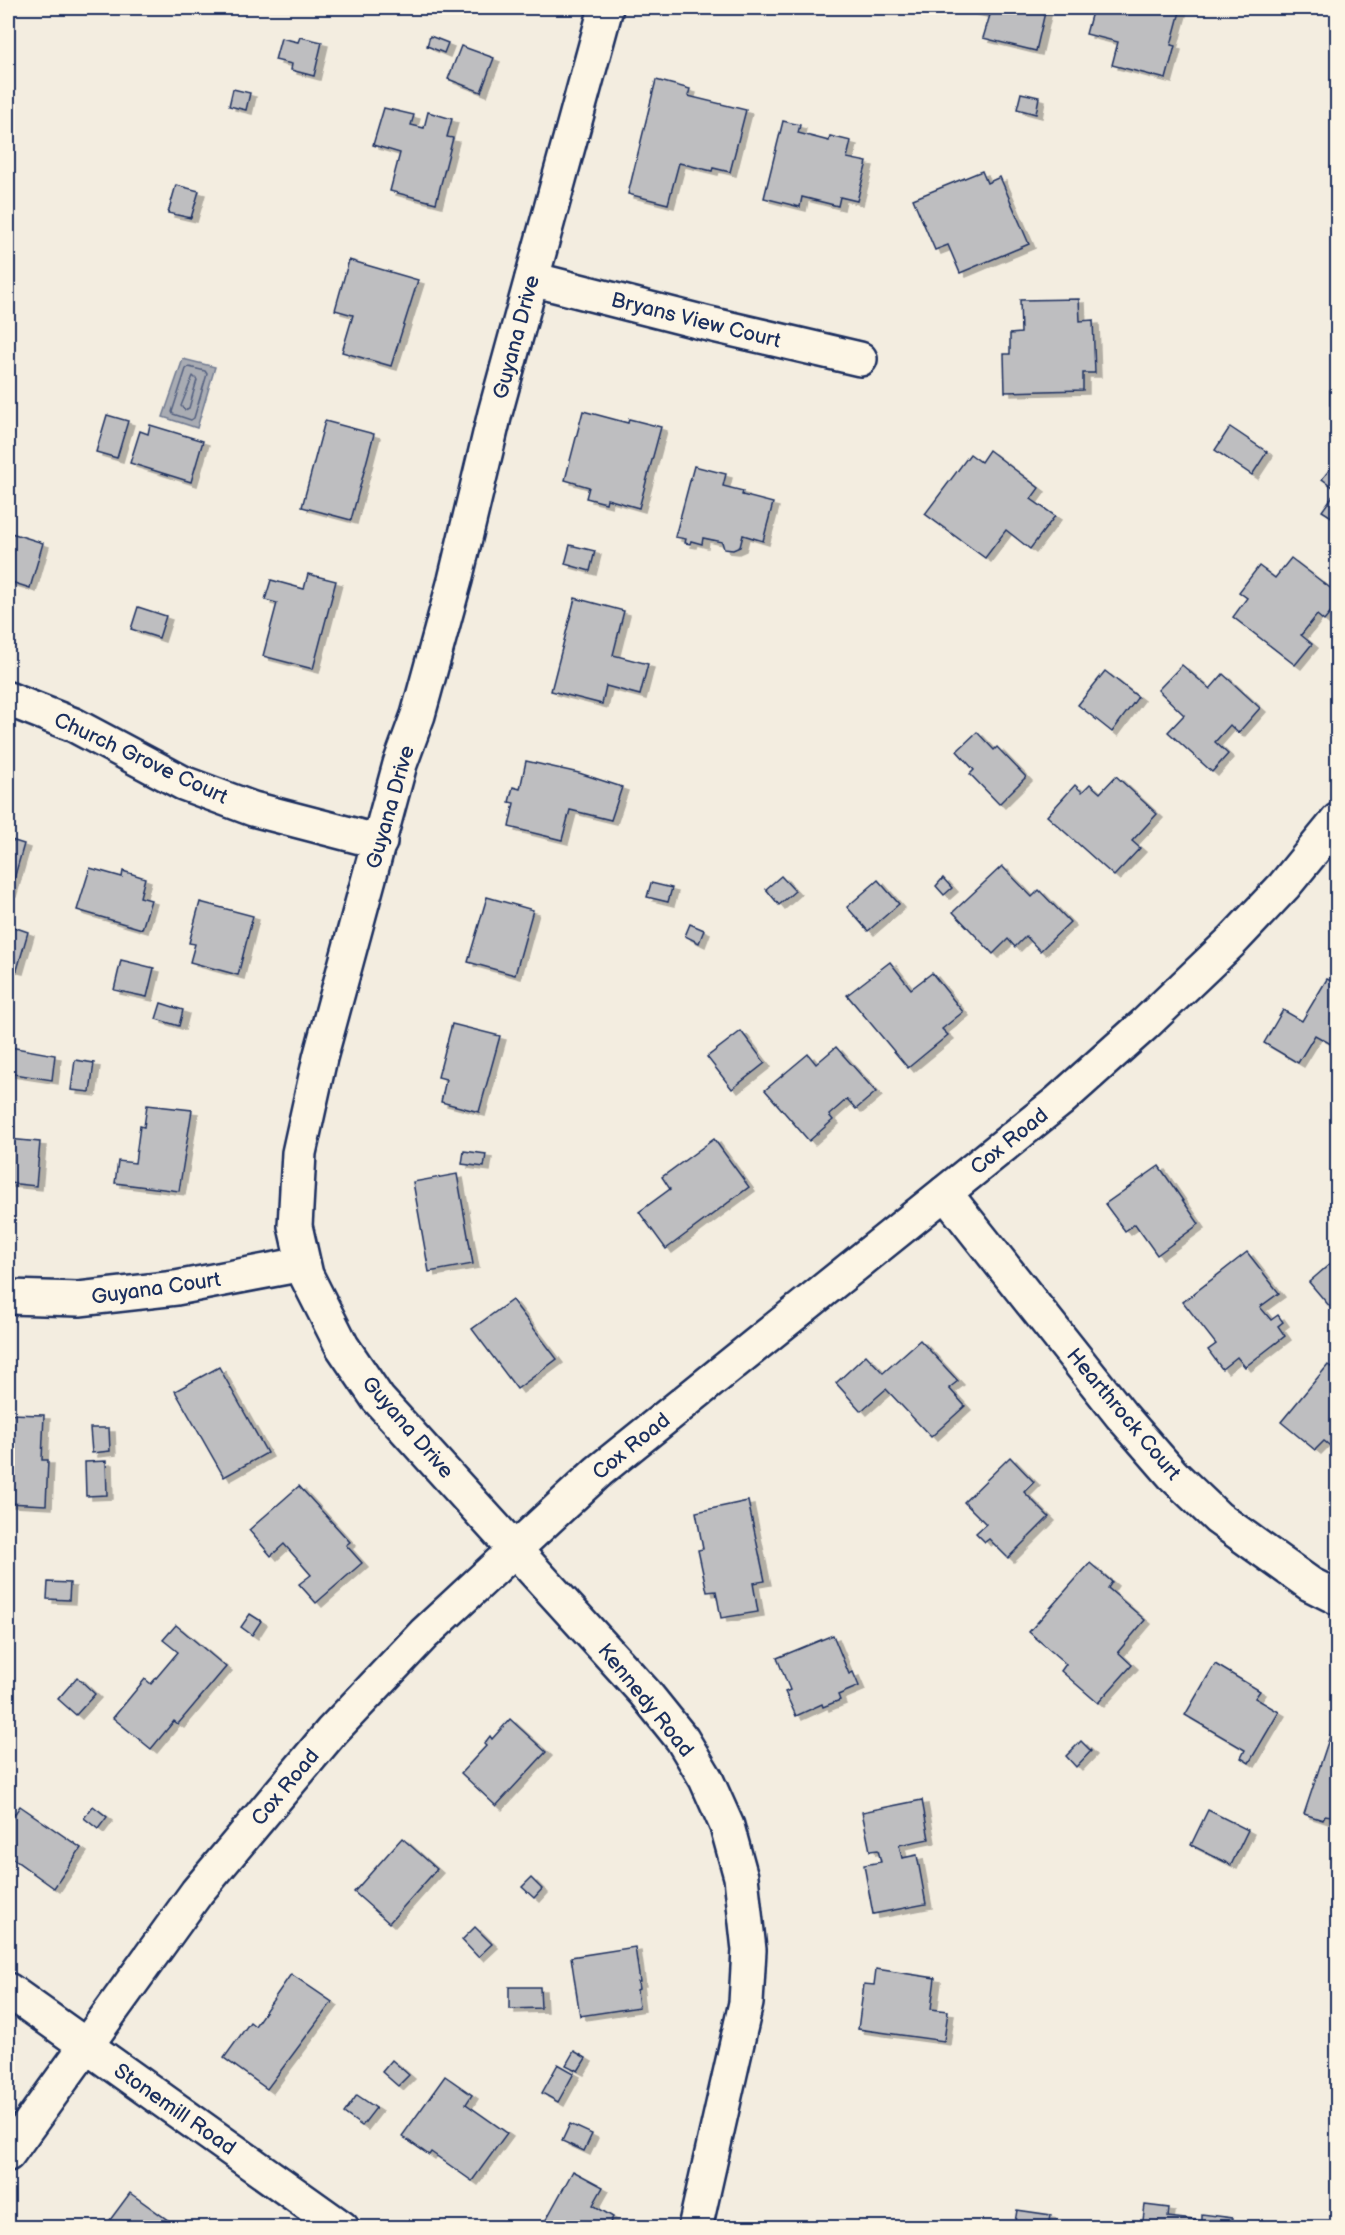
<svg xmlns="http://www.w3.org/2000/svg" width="1345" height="2235" font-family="'Balsamiq Sans',sans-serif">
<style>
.water{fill:#a9acb3;stroke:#707a91;stroke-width:1.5}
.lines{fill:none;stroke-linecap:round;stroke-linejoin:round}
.shore{stroke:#546180;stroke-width:1.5}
.building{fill:#bebec0;stroke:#1b2f5e;stroke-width:1.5;filter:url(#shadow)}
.minor-casing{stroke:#1b2f5e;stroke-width:38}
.minor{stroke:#fcf5e5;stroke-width:33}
.labels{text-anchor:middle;stroke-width:4.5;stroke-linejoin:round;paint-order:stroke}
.street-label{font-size:21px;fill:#1b2f5e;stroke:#fcf5e5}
</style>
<defs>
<filter id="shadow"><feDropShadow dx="6" dy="4" stdDeviation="0" flood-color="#0004"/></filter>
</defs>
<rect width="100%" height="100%" fill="#f3ede0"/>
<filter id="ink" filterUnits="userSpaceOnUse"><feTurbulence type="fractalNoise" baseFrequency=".0167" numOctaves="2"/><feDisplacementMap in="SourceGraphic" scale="12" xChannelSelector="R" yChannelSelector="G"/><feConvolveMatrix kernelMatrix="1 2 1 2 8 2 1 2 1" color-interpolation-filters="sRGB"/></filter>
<g filter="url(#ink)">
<path class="water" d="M183 359 215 367 197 428 163 417Z"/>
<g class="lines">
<g class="shore">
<path d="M189 367 205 371 207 374 194 418 191 420 173 414 172 412 186 369Z"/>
<path d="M193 376 197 380 189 408 185 410 181 406Z"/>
</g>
</g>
<g class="building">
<path d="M959 8H1046L1036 51 983 38 990 15Z"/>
<path d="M1093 8H1181L1171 45 1175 46 1166 79 1112 65 1118 42 1086 34Z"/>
<path d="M430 36 448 43 444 53 427 46Z"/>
<path d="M300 37 322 42 314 76 291 70 292 64 275 60 281 38 298 42Z"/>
<path d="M461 46 494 58 481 92 448 79Z"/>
<path d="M656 80 690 89 688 96 746 110 730 172 713 168 712 171 679 163 668 204 628 194Z"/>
<path d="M233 89 250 93 246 110 229 106Z"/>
<path d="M1021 93 1039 97 1036 114 1017 109Z"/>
<path d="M384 108 414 115 411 125 424 128 428 112 452 119 447 137 453 138 436 203 390 191 400 153 373 145Z"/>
<path d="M783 121 800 125 798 133 829 141 830 136 851 141 847 158 867 162 857 201 840 197 838 206 802 197 800 207 764 198Z"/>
<path d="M982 171 987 183 1000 177 1029 244 960 273 948 245 935 250 913 199Z"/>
<path d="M176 185 199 191 191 218 168 213Z"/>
<path d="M349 260 418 280 391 366 342 352 353 315 335 310Z"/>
<path d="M1079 299 1080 321 1093 320 1095 373H1083V390L1005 392 1004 354H1010V334L1021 333 1020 300Z"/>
<path d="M1330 390 1338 391V405H1330Z"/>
<path d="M583 411 628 423 629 419 661 427 639 508 607 499 606 503 586 498 589 487 565 480Z"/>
<path d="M107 415 128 421 117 458 96 452Z"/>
<path d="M325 421 374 434 351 520 302 507Z"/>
<path d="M150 425 203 441 191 482 130 463 140 431 148 434Z"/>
<path d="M1230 427 1267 452 1252 475 1215 450Z"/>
<path d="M989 450 1039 488 1031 499 1055 516 1030 549 1006 530 985 558 925 514 970 454 981 462Z"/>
<path d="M1338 459V521L1322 511 1337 490 1322 479Z"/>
<path d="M694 466 726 474 723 486 743 491 742 495 773 503 763 541 743 535 740 547 733 550 724 549 722 542 703 538 702 544 691 541 690 544 685 543 686 539 675 537Z"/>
<path d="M8 532 43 543 30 588 8 581Z"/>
<path d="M570 545 595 551 590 571 565 564Z"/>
<path d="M1291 558 1338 594V604L1324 621 1317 615 1301 635 1312 644 1295 665 1233 617 1247 598 1239 592 1259 566 1275 578Z"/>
<path d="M308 574 336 581 313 669 263 656 277 603 265 600 271 580 304 589Z"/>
<path d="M575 598 624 611 613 655 648 664 640 695 606 686 602 704 551 691Z"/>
<path d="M138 607 166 616 159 638 131 629Z"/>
<path d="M1182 665 1210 689 1223 674 1260 708 1238 733 1230 725 1215 742 1228 754 1212 772 1168 732 1184 715 1158 690Z"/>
<path d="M1105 671 1138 697 1112 732 1078 705Z"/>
<path d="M977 732 994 750 997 747 1026 777 999 804 970 774 974 770 957 751Z"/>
<path d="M526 761 579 773 622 787 611 820 570 810 562 840 509 827 514 803 509 802 513 787 520 789Z"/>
<path d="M1116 776 1157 814 1132 841 1140 848 1114 876 1047 816 1075 785 1082 792 1090 784 1100 793Z"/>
<path d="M8 839 24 844 10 893 8 892Z"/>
<path d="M1002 866 1032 897 1039 890 1070 922 1040 951 1026 936 1015 947 1008 939 993 954 953 912Z"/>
<path d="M90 868 122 877 123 871 145 878 140 897 151 900 142 929 77 910Z"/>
<path d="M781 876 795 891 779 905 766 889Z"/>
<path d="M943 878 952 888 944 895 936 886Z"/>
<path d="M878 880 899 904 868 931 847 907Z"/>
<path d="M651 883 672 888 668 902 647 897Z"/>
<path d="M487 897 533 910 515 975 468 962Z"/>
<path d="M200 902 253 916 238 975 190 962 195 944 189 943Z"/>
<path d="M690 924 704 930 699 943 685 936Z"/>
<path d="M8 925 28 932 17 970 8 968Z"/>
<path d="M121 960 154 968 147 997 114 990Z"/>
<path d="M890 962 911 989 932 973 963 1012 942 1029 948 1035 908 1068 847 995Z"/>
<path d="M1327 979 1338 984V1048L1315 1035 1298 1063 1264 1043 1283 1010 1302 1021Z"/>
<path d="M161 1003 183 1010 179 1026 156 1019Z"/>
<path d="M452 1024 500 1036 479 1112 441 1102 446 1079 438 1077Z"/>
<path d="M741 1031 765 1063 732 1089 707 1057Z"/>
<path d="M10 1047 55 1055 52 1080 8 1073Z"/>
<path d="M836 1047 876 1092 856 1109 847 1099 829 1115 833 1120 809 1141 765 1090 808 1054 816 1064Z"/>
<path d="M75 1060 94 1063 90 1092 71 1090Z"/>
<path d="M147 1105 192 1110 179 1191 115 1183 118 1161 135 1163 140 1126 144 1127Z"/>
<path d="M8 1139 40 1142 36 1186 8 1183Z"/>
<path d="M714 1139 749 1187 666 1249 639 1212 670 1189 662 1177Z"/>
<path d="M464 1151 486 1154 484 1167 462 1164Z"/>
<path d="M1159 1166 1199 1224 1157 1255 1135 1224 1125 1231 1105 1204Z"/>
<path d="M457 1174 473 1264 429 1272 413 1182Z"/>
<path d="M1247 1252 1279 1293 1260 1307 1271 1320 1278 1315 1283 1322 1278 1326 1285 1336 1245 1367 1237 1357 1222 1369 1208 1350 1216 1344 1183 1302Z"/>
<path d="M1338 1257V1312L1336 1314 1309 1282Z"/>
<path d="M512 1300 557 1359 517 1389 472 1329Z"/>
<path d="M920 1340 958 1381 949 1388 965 1406 931 1437 886 1389 861 1411 836 1383 866 1355 883 1373Z"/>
<path d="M1328 1365 1338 1372V1452L1324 1441 1315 1450 1281 1422Z"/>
<path d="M219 1367 267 1453 224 1477 175 1391Z"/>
<path d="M8 1414 44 1415 42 1460H48L46 1505 8 1503Z"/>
<path d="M90 1428H109L110 1451 92 1453Z"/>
<path d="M1010 1457 1034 1482 1024 1492 1049 1517 1008 1558 989 1539 985 1542 976 1533 986 1524 964 1502Z"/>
<path d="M106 1461 107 1495 86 1496 85 1462Z"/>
<path d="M299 1486 350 1542 346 1545 362 1563 316 1603 299 1584 311 1575 284 1544 271 1556 249 1530Z"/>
<path d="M748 1501 765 1581 753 1583 758 1612 721 1618 716 1591 707 1592 698 1550 703 1549 696 1512Z"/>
<path d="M1090 1563 1112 1582 1108 1588 1145 1620 1118 1652 1132 1665 1098 1703 1061 1671 1066 1664 1029 1632Z"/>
<path d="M48 1582 70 1583 69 1600 47 1599Z"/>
<path d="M250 1614 261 1621 252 1635 241 1627Z"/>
<path d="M176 1625 226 1667 178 1724 174 1721 151 1749 113 1718 145 1679 151 1684 178 1652 163 1640Z"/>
<path d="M833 1635 849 1674 853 1672 859 1686 838 1695 840 1700 823 1707 822 1704 796 1716 785 1692 790 1690 777 1658Z"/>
<path d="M1215 1664 1260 1691 1255 1698 1279 1712 1249 1763 1241 1758 1245 1750 1185 1715Z"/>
<path d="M77 1677 95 1694 76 1715 58 1699Z"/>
<path d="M510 1719 546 1752 496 1806 461 1773 486 1746 484 1744 490 1736 492 1739Z"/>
<path d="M1331 1733 1338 1736V1817L1325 1815 1323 1820 1304 1814Z"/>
<path d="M1081 1741 1091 1751 1076 1767 1066 1756Z"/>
<path d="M922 1800 929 1839 899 1845 902 1858 917 1855 926 1904 873 1914 864 1865 881 1862 878 1850 870 1851 862 1812Z"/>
<path d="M20 1806 81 1848 54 1888 8 1855V1824Z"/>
<path d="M93 1806 107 1817 98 1829 84 1818Z"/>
<path d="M1208 1810 1248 1830 1231 1865 1191 1845Z"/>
<path d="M402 1838 437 1869 389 1923 354 1892Z"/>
<path d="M531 1878 542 1889 534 1898 522 1887Z"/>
<path d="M475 1927 492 1944 478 1957 462 1940Z"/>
<path d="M635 1947 640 1982H638L639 1989 637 1990 639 2007 580 2016 571 1957Z"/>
<path d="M876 1969 935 1978 931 2009 948 2011 944 2041 858 2029 864 1984 874 1985Z"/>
<path d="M291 1974 332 2002 267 2089 224 2058 250 2022 255 2026Z"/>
<path d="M509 1987H540L541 2008 509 2009Z"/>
<path d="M574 2051 586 2058 578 2071 566 2065Z"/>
<path d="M392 2060 409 2075 398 2086 382 2072Z"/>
<path d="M558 2064 574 2073 558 2102 542 2093Z"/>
<path d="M445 2076 472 2095 466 2104 507 2133 472 2181 431 2152 429 2155 402 2136Z"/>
<path d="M357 2095 376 2108 362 2126 344 2113Z"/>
<path d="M570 2124 592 2134 584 2151 562 2141Z"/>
<path d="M573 2171 603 2187 593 2205 613 2217 607 2228 542 2227Z"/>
<path d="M130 2193 169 2221 165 2228H104Z"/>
<path d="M1145 2205 1169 2208 1168 2217 1202 2221V2214L1233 2218 1232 2228H1142Z"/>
<path d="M1017 2210 1051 2215 1049 2228H1014Z"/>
</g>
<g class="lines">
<defs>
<g id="minor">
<path d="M606 8 495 413 455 580 418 715 400 764 320 1058 299 1153 295 1226 306 1275 342 1346 378 1399 645 1693 682 1739 706 1779 727 1826 741 1877 749 1950 746 2003 695 2228"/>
<path d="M532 279 705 323 860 359"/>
<path d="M8 699 74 725 183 783 253 809 380 842"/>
<path d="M945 1193 1121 1415 1173 1475 1218 1518 1310 1584 1338 1598"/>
<path d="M8 1297 79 1299 176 1288 303 1264"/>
<path d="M8 1990 342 2228"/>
<path d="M8 2154 197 1892 332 1731 424 1634 599 1471 1059 1101 1144 1025 1232 941 1284 886 1338 820"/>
</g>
</defs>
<use href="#minor" class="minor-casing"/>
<use href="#minor" class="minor"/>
</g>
</g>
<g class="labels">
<g class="street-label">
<text transform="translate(696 320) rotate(14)" y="7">Bryans View Court</text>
<text transform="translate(516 337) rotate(-75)" y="7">Guyana Drive</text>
<text transform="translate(141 758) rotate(25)" y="7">Church Grove Court</text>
<text transform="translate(390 807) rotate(-74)" y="7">Guyana Drive</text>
<text transform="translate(1009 1141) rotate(-39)" y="7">Cox Road</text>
<text transform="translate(156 1288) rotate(-8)" y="7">Guyana Court</text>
<text transform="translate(1124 1414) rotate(50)" y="7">Hearthrock Court</text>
<text transform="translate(408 1427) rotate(49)" y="7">Guyana Drive</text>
<text transform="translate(631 1446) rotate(-39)" y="7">Cox Road</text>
<text transform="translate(646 1700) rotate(51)" y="7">Kennedy Road</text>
<text transform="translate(285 1787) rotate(-50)" y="7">Cox Road</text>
<text transform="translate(175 2109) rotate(35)" y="7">Stonemill Road</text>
</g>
</g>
<rect width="1345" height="2235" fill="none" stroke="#fcf5e5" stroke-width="30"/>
<rect x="15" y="15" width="1315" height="2205" fill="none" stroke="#1b2f5e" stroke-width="2" filter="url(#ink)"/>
</svg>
